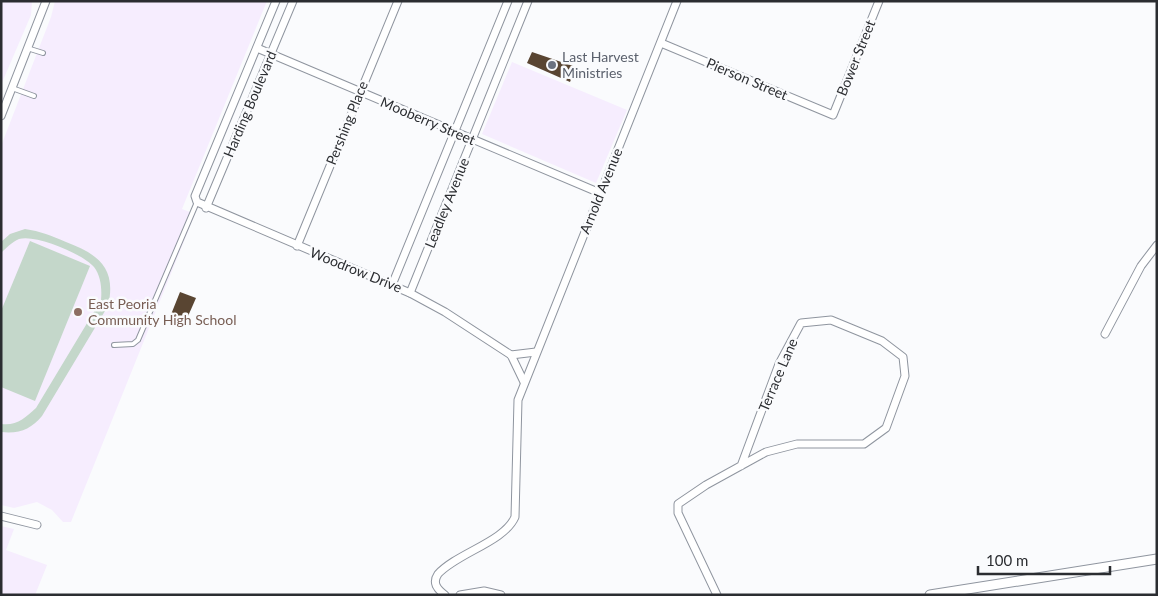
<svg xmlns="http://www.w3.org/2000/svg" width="1158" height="596" font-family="Lato,sans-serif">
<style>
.education{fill:#f6edfe}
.green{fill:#c4d7ca}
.building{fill:#594532}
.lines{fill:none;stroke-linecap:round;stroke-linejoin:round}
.service-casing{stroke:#8f959f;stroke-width:6}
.minor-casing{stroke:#8f959f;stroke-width:9}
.tertiary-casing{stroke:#8f959f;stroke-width:11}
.service{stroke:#fff;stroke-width:4}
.minor{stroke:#fff;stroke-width:7}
.tertiary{stroke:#fff;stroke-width:9}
.worship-dot{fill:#6b7280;stroke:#fafbfd;stroke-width:2}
.education-dot{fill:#8d6e63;stroke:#fafbfd;stroke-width:2}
.labels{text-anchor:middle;stroke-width:5;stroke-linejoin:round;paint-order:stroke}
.worship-label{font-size:14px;fill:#5b616d;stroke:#fafbfd;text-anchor:start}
.street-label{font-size:14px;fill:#2b2d31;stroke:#fafbfd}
.education-label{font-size:14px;fill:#785e54;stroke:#fafbfd;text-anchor:start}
</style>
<rect width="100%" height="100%" fill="#fafbfd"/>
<g class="education">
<path d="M1 1H32L31 15 1 85Z"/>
<path d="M55 1H267L182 209 195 214 71 522H63L52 510 37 502 14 508 1 505V146L51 17Z"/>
<path d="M512 62 627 110 596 183 482 134Z"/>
<path d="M1 526 14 529 6 550 47 565 35 595H1Z"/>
</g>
<g class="green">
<path d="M25 229C40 231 52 236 66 242 98 254 117 268 108 306L42 416C31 429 20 434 1 432V424C17 426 25 418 36 408L101 300C102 289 101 276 94 267 83 254 36 234 19 239 12 242 6 248 1 253V242L10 234Z"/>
<path d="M30 241 90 266 35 401 1 387V311Z"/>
</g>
<g class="building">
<path d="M532 52 576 67 570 82 527 63Z"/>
<path d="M180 292 196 298 185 323 170 317Z"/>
</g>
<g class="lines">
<defs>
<g id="service">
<path d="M27 48 43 53"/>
<path d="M12 88 34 96"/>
<path d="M114 345 133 344 138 340 197 202"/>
</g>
<g id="minor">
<path d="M276 1 195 196 197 202 410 293 445 312 511 355 524 382"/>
<path d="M661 43 833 115 879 1"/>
<path d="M257 48 600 193"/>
<path d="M1 116 46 1"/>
<path d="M206 208 293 1"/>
<path d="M297 246 398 1"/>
<path d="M392 285 508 1"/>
<path d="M410 293 528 1"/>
<path d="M1105 334 1141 266 1157 245"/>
<path d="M511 355 536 352"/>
<path d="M1 516 37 525"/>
<path d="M445 595C437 589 432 583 438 574 457 553 504 542 515 517L518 400 677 1"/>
<path d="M460 595 484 591 501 595"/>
<path d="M717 595 678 513V504L706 485 766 452 797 444H864L886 428 905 376 903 357 882 341 831 320 801 323 779 364 741 466"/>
</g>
<path id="tertiary" d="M930 595 1157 559"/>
</defs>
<use href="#service" class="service-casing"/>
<use href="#minor" class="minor-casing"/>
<use href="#tertiary" class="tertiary-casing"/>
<use href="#service" class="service"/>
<use href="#minor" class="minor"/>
<use href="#tertiary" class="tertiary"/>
</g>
<circle class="worship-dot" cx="552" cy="65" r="5"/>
<circle class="education-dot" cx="78" cy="312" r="5"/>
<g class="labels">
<g class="worship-label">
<text x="562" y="62">Last Harvest<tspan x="562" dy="16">Ministries</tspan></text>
</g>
<g class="street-label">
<text transform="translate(856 58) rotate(-68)" y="5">Bower Street</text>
<text transform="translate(747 79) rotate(23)" y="5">Pierson Street</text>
<text transform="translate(250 104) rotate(-67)" y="5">Harding Boulevard</text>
<text transform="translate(428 121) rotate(23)" y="5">Mooberry Street</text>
<text transform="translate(347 123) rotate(-68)" y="5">Pershing Place</text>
<text transform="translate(601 191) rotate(-68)" y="5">Arnold Avenue</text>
<text transform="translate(447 203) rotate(-68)" y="5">Leadley Avenue</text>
<text transform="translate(356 270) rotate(22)" y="5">Woodrow Drive</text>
<text transform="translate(778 375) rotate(-67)" y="5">Terrace Lane</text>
</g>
<g class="education-label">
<text x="88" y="309">East Peoria<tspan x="88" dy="16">Community High School</tspan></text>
</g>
</g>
<rect width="1158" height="596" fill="none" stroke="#2b2d31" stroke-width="5"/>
<path d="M978 566v8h132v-8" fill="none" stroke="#2b2d31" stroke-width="2.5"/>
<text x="986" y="566" font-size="15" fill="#2b2d31" stroke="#fafbfd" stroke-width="4" paint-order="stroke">100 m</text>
</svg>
